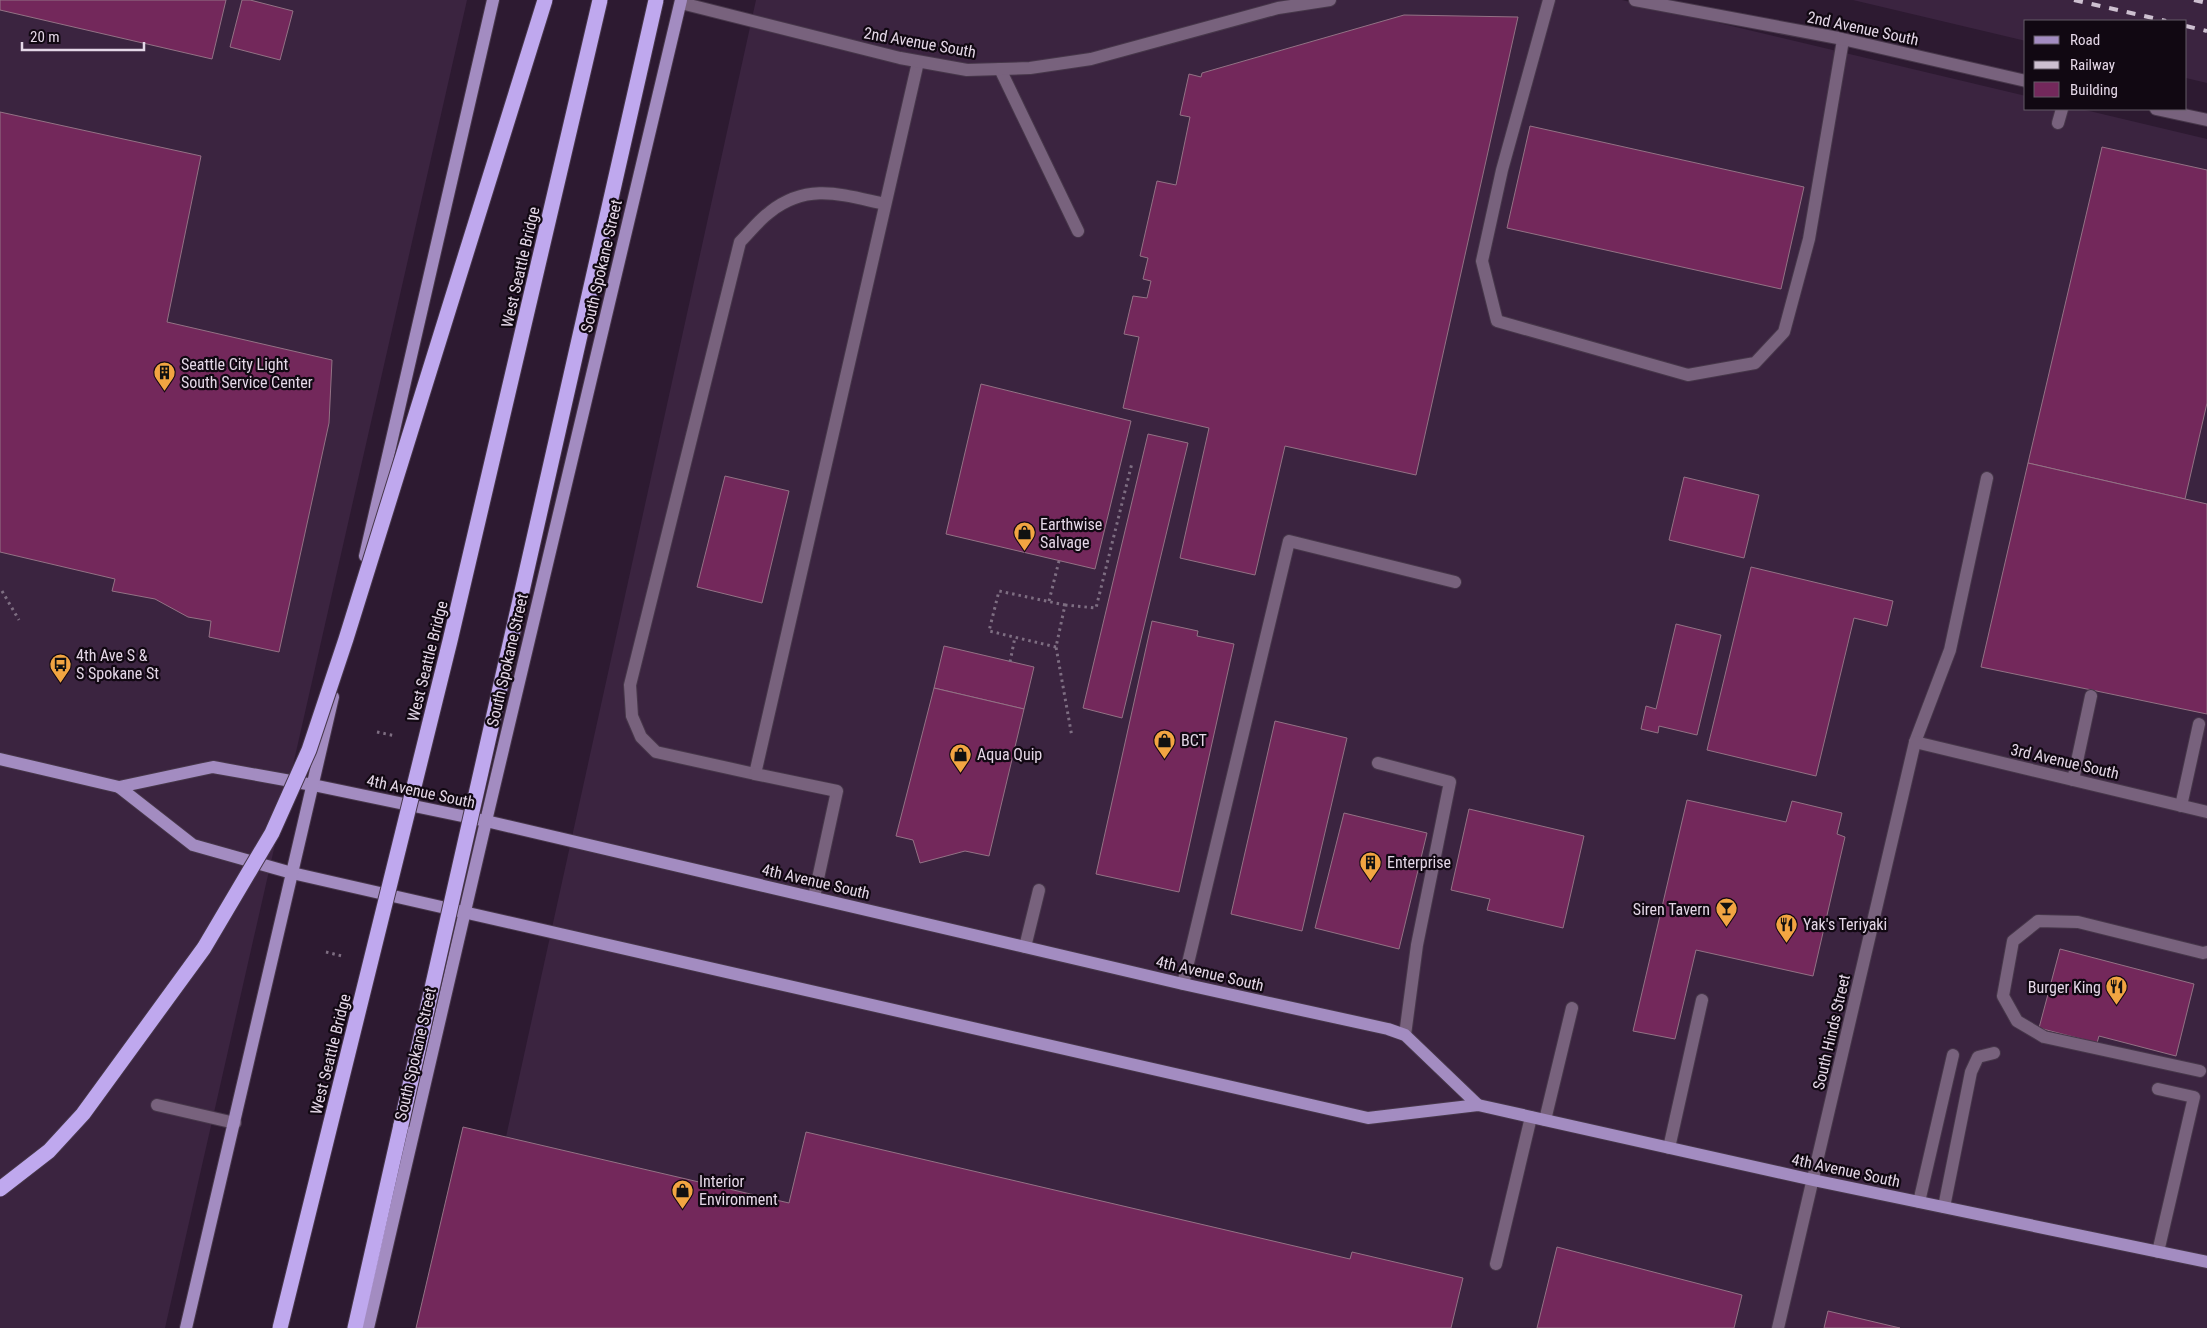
<svg xmlns="http://www.w3.org/2000/svg" width="2207" height="1328" font-family="'Roboto Condensed',sans-serif">
<style>
.built{fill:#3b2440}
.building{fill:#73285b;stroke:#937285}
.lines{fill:none;stroke-linecap:round;stroke-linejoin:round}
.service-casing{stroke:#47374a;stroke-width:14}
.minor-casing{stroke:#47374a;stroke-width:14}
.primary-casing{stroke:#47374a;stroke-width:14}
.motorway-casing{stroke:#47374a;stroke-width:17}
.path{stroke:#7e6e82;stroke-width:3;stroke-dasharray:2.5 4;stroke-linecap:butt}
.service{stroke:#78627d;stroke-width:12}
.minor{stroke:#78627d;stroke-width:12}
.primary{stroke:#a38cc1;stroke-width:12}
.motorway{stroke:#bfa8ee;stroke-width:15}
.rail{stroke:#cdc0d0;stroke-width:4;stroke-dasharray:9 9;stroke-linecap:butt}
.motorway-bridge-casing{stroke:#47374a;stroke-width:17;stroke-linecap:butt}
.motorway-bridge{stroke:#bfa8ee;stroke-width:15}
.labels{text-anchor:middle;stroke-width:4.5;stroke-linejoin:round;paint-order:stroke}
.street-label{font-size:16px;fill:#e4d7e7;stroke:#110812}
.poi-label{font-size:16px;fill:#e4d7e7;stroke:#110812;text-anchor:start}
</style>
<rect width="100%" height="100%" fill="#2d1a31"/>
<g class="built">
<path d="M0 0H467L165 1328H0Z"/>
<path d="M756 0H1622L2026 96V109H2081L2207 139V1328H464Z"/>
<path d="M1853 0H2207V83L2186 78V21H2026V41Z"/>
</g>
<g class="building">
<path d="M0 0H226L212 59 0 10Z"/>
<path d="M242 0H250L293 11 280 60 230 47Z"/>
<path d="M1404 15 1518 17 1416 475 1285 446 1255 575 1180 558 1209 428 1123 408 1139 337 1124 334 1133 296 1147 298 1151 281 1143 279 1148 258 1140 256 1157 181 1176 185 1190 117 1180 115 1189 74 1201 77 1202 73Z"/>
<path d="M0 112 201 156 167 322 332 360 329 423 279 652 209 637 211 621 188 617 155 599 112 591 115 579 0 552Z"/>
<path d="M1530 126 1804 187 1781 289 1507 228Z"/>
<path d="M2102 147 2207 170V403L2185 499 2028 463Z"/>
<path d="M981 384 1131 421 1095 569 946 534Z"/>
<path d="M1148 434 1188 443 1122 718 1083 708Z"/>
<path d="M2028 463 2207 504V714L1981 667Z"/>
<path d="M725 476 789 491 762 603 697 587Z"/>
<path d="M1684 477 1759 495 1744 558 1669 540Z"/>
<path d="M1751 567 1893 601 1887 626 1854 618 1816 776 1707 750Z"/>
<path d="M1152 621 1198 631 1197 636 1234 644 1179 892 1096 874Z"/>
<path d="M1676 624 1721 635 1697 735 1659 726 1658 733 1641 729 1646 706 1656 709Z"/>
<path d="M944 646 1034 667 1024 709 934 688Z"/>
<path d="M934 688 1024 709 989 856 965 851 920 863 913 840 896 836Z"/>
<path d="M1275 721 1347 738 1302 931 1231 914Z"/>
<path d="M1687 800 1786 822 1792 801 1842 813 1837 834 1845 837 1813 976 1696 950 1675 1039 1633 1031Z"/>
<path d="M1469 809 1584 836 1563 928 1487 910 1490 899 1451 890Z"/>
<path d="M1344 813 1427 833 1399 949 1315 928Z"/>
<path d="M2060 949 2194 984 2176 1056 2099 1036 2097 1043 2039 1028Z"/>
<path d="M463 1127 789 1203 806 1132 1350 1259 1352 1252 1463 1278 1451 1328H416Z"/>
<path d="M1557 1247 1742 1295 1734 1328H1537Z"/>
<path d="M1828 1311 1900 1328H1824Z"/>
</g>
<g class="lines">
<defs>
<g id="service">
<path d="M1549 0 1502 170 1482 261 1497 321 1688 375 1755 363 1784 332 1809 239 1843 40"/>
<path d="M1000 69 1078 231"/>
<path d="M2058 123 2062 109"/>
<path d="M885 204C843 195 808 182 770 212 759 220 750 232 740 242L630 685 632 716 641 737 656 752 755 774 918 62"/>
<path d="M1915 742 1950 650 1987 478"/>
<path d="M1378 763 1450 782 1417 945 1405 1035"/>
<path d="M755 774 837 791 814 897"/>
<path d="M2073 780 2091 696"/>
<path d="M2181 806 2199 724"/>
<path d="M1025 947 1039 890"/>
<path d="M1183 984 1289 541 1455 582"/>
<path d="M2200 1071 2044 1037 2017 1021 2003 996 2013 941 2038 921 2078 922 2203 953 2207 952"/>
<path d="M157 1105 235 1123"/>
<path d="M1545 1120 1572 1008"/>
<path d="M1669 1148 1702 1000"/>
<path d="M1919 1202 1953 1055"/>
<path d="M1944 1207 1971 1072 1978 1057 1994 1053"/>
<path d="M2158 1252 2194 1097 2158 1089"/>
<path d="M1496 1264 1531 1117"/>
</g>
<g id="minor">
<path d="M1635 0 1838 38 2026 81"/>
<path d="M681 3 900 58 967 70 1030 68 1091 59 1278 8 1330 0"/>
<path d="M2156 109 2207 120"/>
<path d="M1778 1328 1915 742 2207 812"/>
</g>
<g id="primary">
<path d="M365 556 493 0"/>
<path d="M0 759 119 787 213 767 313 785 486 821 1183 984 1388 1029 1405 1035 1478 1105"/>
<path d="M119 787 193 845 292 873 1368 1118 1478 1105 1813 1180 2207 1262"/>
<path d="M186 1328 333 697"/>
<path d="M368 1328 486 821 681 0"/>
</g>
<path id="motorway" d="M355 1328 401 1125"/>
</defs>
<use href="#service" class="service-casing"/>
<use href="#minor" class="minor-casing"/>
<use href="#primary" class="primary-casing"/>
<use href="#motorway" class="motorway-casing"/>
<g class="path">
<path d="M2 591 19 620"/>
<path d="M1049 601 1059 561"/>
<path d="M1065 605 1096 608 1132 463"/>
<path d="M1056 647 989 631 999 591 1065 605 1056 647 1072 737"/>
<path d="M1010 662 1015 637"/>
<path d="M377 732 396 736"/>
<path d="M326 952 342 956"/>
</g>
<use href="#service" class="service"/>
<use href="#minor" class="minor"/>
<use href="#primary" class="primary"/>
<use href="#motorway" class="motorway"/>
<g class="rail">
<path d="M2074 0 2166 21"/>
<path d="M2194 0 2207 3"/>
<path d="M2186 26 2207 31"/>
</g>
<defs>
<g id="motorway-bridge">
<path d="M401 1125 656 0"/>
<path d="M0 1189 49 1151 83 1114 204 948 272 833 309 750 346 639 545 0"/>
<path d="M280 1328 450 641 600 0"/>
</g>
</defs>
<use href="#motorway-bridge" class="motorway-bridge-casing"/>
<use href="#motorway-bridge" class="motorway-bridge"/>
</g>
<defs>
<symbol id="building-pin" viewBox="-11 -11 22 30"><path d="M0 17L-7.5 6A9.5 9.5 0 1 1 7.5 6Z" fill="#f2a542" stroke="#110812"/><path d="M-4-6H4V6H1V3H-1V6H-4ZM-2.5-4.3h1.7v1.8h-1.7ZM.8-4.3h1.7v1.8H.8ZM-2.5-1h1.7V.8h-1.7ZM.8-1h1.7V.8H.8Z" fill="#111"/></symbol>
<symbol id="shop-pin" viewBox="-11 -11 22 30"><path d="M0 17L-7.5 6A9.5 9.5 0 1 1 7.5 6Z" fill="#f2a542" stroke="#110812"/><path d="M-5-2.5h2.3a2.7 3.5 0 0 1 5.4 0H5L5.5 6h-11ZM-1.5-2.5h3a1.5 2.3 0 0 0-3 0Z" fill="#111"/></symbol>
<symbol id="bus-pin" viewBox="-11 -11 22 30"><path d="M0 17L-7.5 6A9.5 9.5 0 1 1 7.5 6Z" fill="#f2a542" stroke="#110812"/><path d="M-5-6H5V4H4V6H2V4H-2V6H-4V4H-5ZM-3.5-4V0h7V-4ZM-3.5 1.2v1.5H-2V1.2ZM2 1.2v1.5H3.5V1.2Z" fill="#111"/></symbol>
<symbol id="bar-pin" viewBox="-11 -11 22 30"><path d="M0 17L-7.5 6A9.5 9.5 0 1 1 7.5 6Z" fill="#f2a542" stroke="#110812"/><path d="M-6-5H6L.8 .8V4.5H3.5V6h-7V4.5H-.8V.8Z" fill="#111"/></symbol>
<symbol id="restaurant-pin" viewBox="-11 -11 22 30"><path d="M0 17L-7.5 6A9.5 9.5 0 1 1 7.5 6Z" fill="#f2a542" stroke="#110812"/><path d="M-5-6h1v4h1v-4h1v4h1v-4h1v5L-1.5 .5V6h-2V.5L-5-1ZM5-6V6H3V1.5H1.5Q1.5-4 5-6Z" fill="#111"/></symbol>
</defs>
<g fill-rule="evenodd">
<use href="#building-pin" x="152" y="360" width="25" height="34"/>
<use href="#shop-pin" x="1012" y="520" width="25" height="34"/>
<use href="#bus-pin" x="48" y="652" width="25" height="34"/>
<use href="#shop-pin" x="1152" y="728" width="25" height="34"/>
<use href="#shop-pin" x="948" y="742" width="25" height="34"/>
<use href="#building-pin" x="1358" y="850" width="25" height="34"/>
<use href="#bar-pin" x="1714" y="896" width="25" height="34"/>
<use href="#restaurant-pin" x="1774" y="912" width="25" height="34"/>
<use href="#restaurant-pin" x="2104" y="974" width="25" height="34"/>
<use href="#shop-pin" x="670" y="1178" width="25" height="34"/>
</g>
<g class="labels">
<g class="street-label">
<text transform="translate(1863 28) rotate(12)" y="6">2nd Avenue South</text>
<text transform="translate(920 42) rotate(10)" y="6">2nd Avenue South</text>
<text transform="translate(601 266) rotate(-77)" y="6">South Spokane Street</text>
<text transform="translate(520 267) rotate(-77)" y="6">West Seattle Bridge</text>
<text transform="translate(507 660) rotate(-77)" y="6">South Spokane Street</text>
<text transform="translate(427 661) rotate(-76)" y="6">West Seattle Bridge</text>
<text transform="translate(2065 761) rotate(13)" y="6">3rd Avenue South</text>
<text transform="translate(421 791) rotate(12)" y="6">4th Avenue South</text>
<text transform="translate(816 881) rotate(13)" y="6">4th Avenue South</text>
<text transform="translate(1210 973) rotate(13)" y="6">4th Avenue South</text>
<text transform="translate(1831 1032) rotate(-77)" y="6">South Hinds Street</text>
<text transform="translate(330 1054) rotate(-76)" y="6">West Seattle Bridge</text>
<text transform="translate(415 1054) rotate(-77)" y="6">South Spokane Street</text>
<text transform="translate(1846 1170) rotate(12)" y="6">4th Avenue South</text>
</g>
<g class="poi-label">
<text x="181" y="370">Seattle City Light<tspan x="181" dy="18">South Service Center</tspan></text>
<text x="1040" y="530">Earthwise<tspan x="1040" dy="18">Salvage</tspan></text>
<text x="76" y="661">4th Ave S &amp;<tspan x="76" dy="18">S Spokane St</tspan></text>
<text x="1181" y="746">BCT</text>
<text x="977" y="760">Aqua Quip</text>
<text x="1387" y="868">Enterprise</text>
<text x="1710" y="915" text-anchor="end">Siren Tavern</text>
<text x="1803" y="930">Yak's Teriyaki</text>
<text x="2101" y="993" text-anchor="end">Burger King</text>
<text x="699" y="1187">Interior<tspan x="699" dy="18">Environment</tspan></text>
</g>
</g>
<rect x="2024" y="20" width="162" height="90" fill="#110812" stroke="#655b67"/>
<rect x="2034" y="36" width="25" height="8" fill="#a38cc1" stroke="#655b67"/>
<text x="2070" y="45" font-size="15" fill="#e4d7e7">Road</text>
<rect x="2034" y="61" width="25" height="8" fill="#cdc0d0" stroke="#655b67"/>
<text x="2070" y="70" font-size="15" fill="#e4d7e7">Railway</text>
<rect x="2034" y="82" width="25" height="15" fill="#73285b" stroke="#655b67"/>
<text x="2070" y="95" font-size="15" fill="#e4d7e7">Building</text>
<path d="M22 42v8h122v-8" fill="none" stroke="#e4d7e7" stroke-width="2.5"/>
<text x="30" y="42" font-size="15" fill="#e4d7e7" stroke="#110812" stroke-width="4" paint-order="stroke">20 m</text>
</svg>
